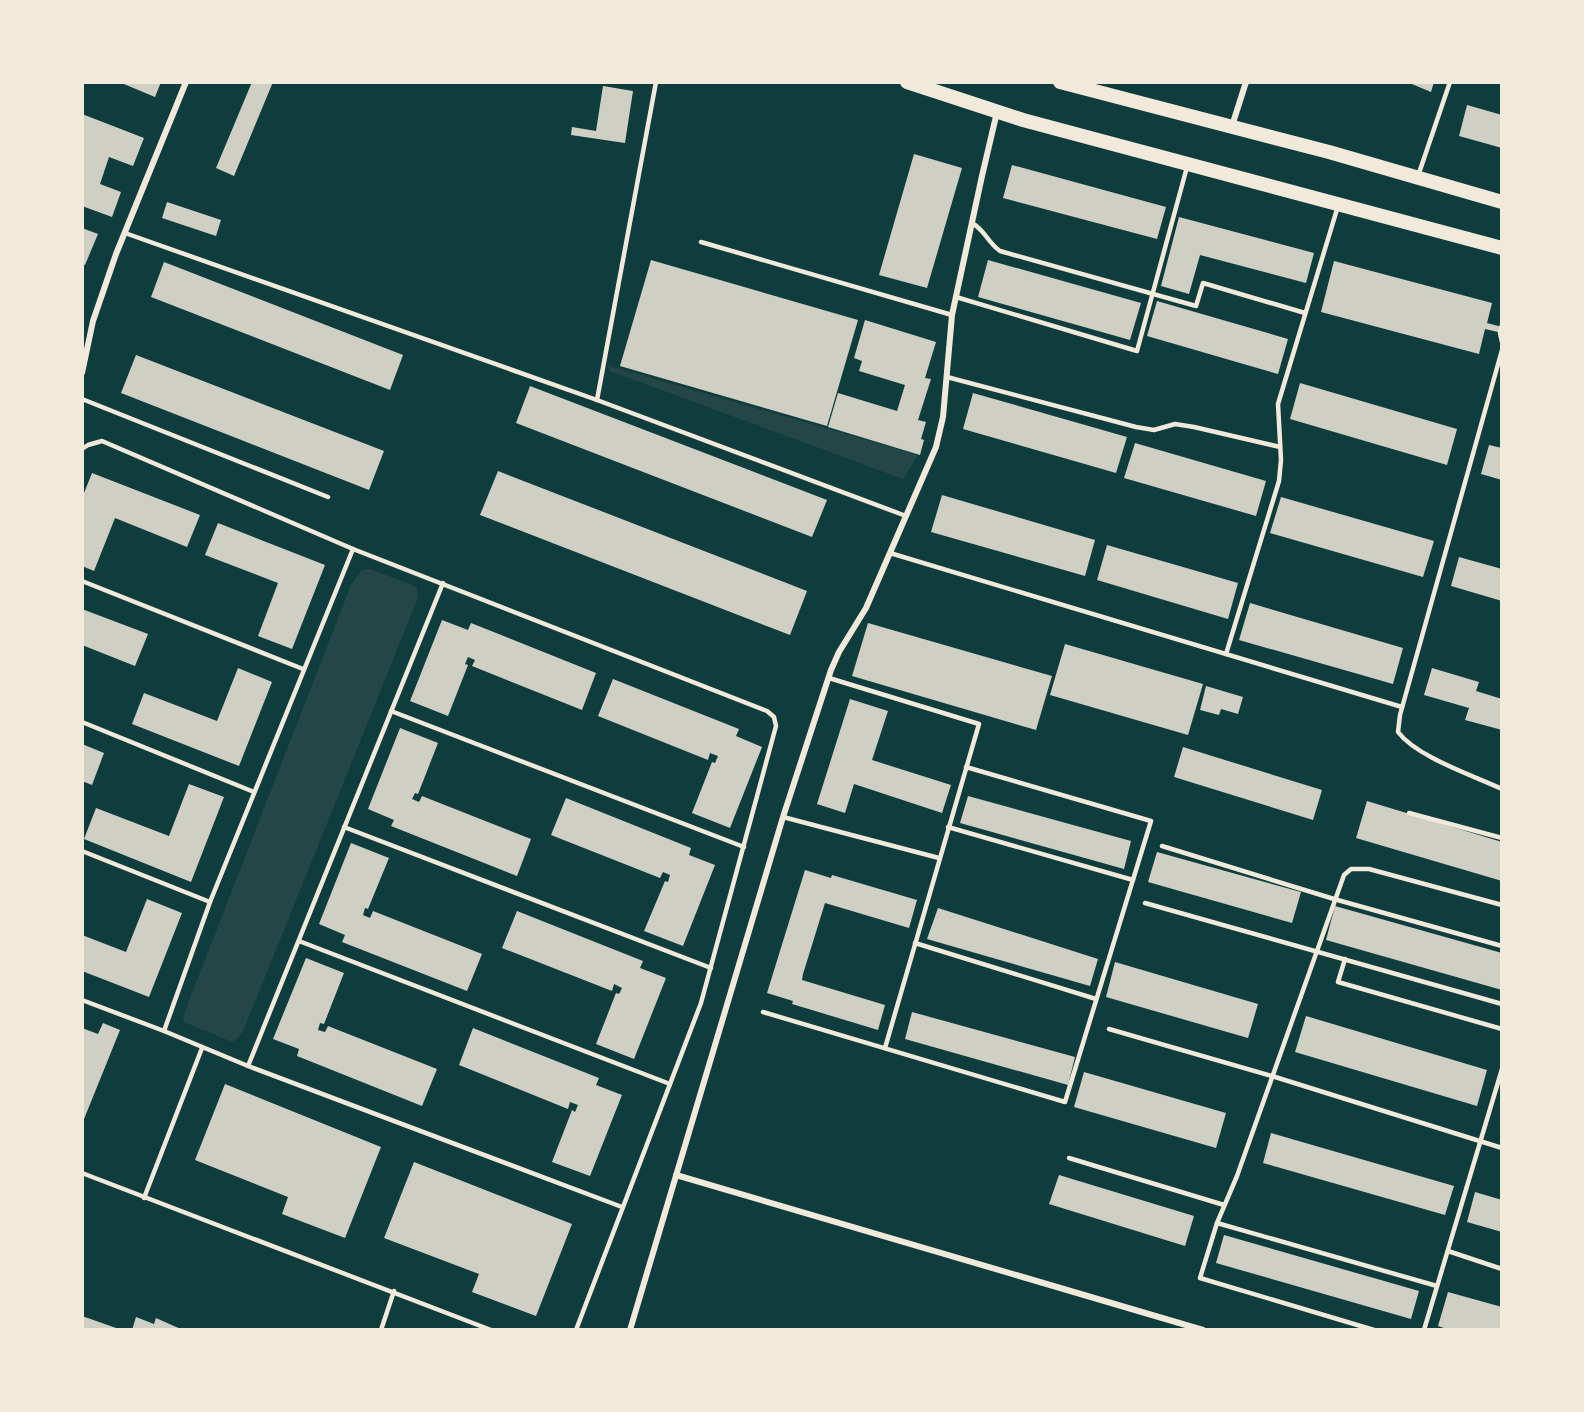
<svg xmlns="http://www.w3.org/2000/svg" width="1584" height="1412" font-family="'IBM Plex Sans',sans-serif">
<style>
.green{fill:#244646}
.building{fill:#cfcfc3}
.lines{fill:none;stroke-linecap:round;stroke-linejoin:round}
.service{stroke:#f1e9da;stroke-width:4.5}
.minor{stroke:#f1e9da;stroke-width:6}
.primary{stroke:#f1e9da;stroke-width:14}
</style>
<rect width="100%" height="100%" fill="#0f3d3e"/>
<g class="green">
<path d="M607 365 918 455 903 479 610 371Z"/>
<path d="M365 569H370L412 585 417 588 418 598 242 1034 234 1041H230L184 1022 183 1016 351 585 360 572Z"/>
</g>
<g class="building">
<path d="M119 82H161L155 97Z"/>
<path d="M252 82H273L234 176 216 168Z"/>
<path d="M1407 82H1434L1431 92Z"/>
<path d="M603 86 633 91 625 143 571 135 572 127 596 131Z"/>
<path d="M1467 105 1502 115V148L1459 136Z"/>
<path d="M82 114 144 138 133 166 109 157 100 184 121 192 112 217 82 206Z"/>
<path d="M914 154 962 168 927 288 879 275Z"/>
<path d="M1012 165 1166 207 1157 239 1003 198Z"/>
<path d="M167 202 221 220 216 236 162 218Z"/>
<path d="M1179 217 1314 253 1306 283 1200 255 1189 294 1161 286Z"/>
<path d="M82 228 98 234 85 265 82 264Z"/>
<path d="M651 260 858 320 827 426 620 366Z"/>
<path d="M988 260 1141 303 1130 340 978 297Z"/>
<path d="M1334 261 1492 303 1487 323 1502 327V333L1485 329 1479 354 1321 312Z"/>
<path d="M164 262 403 355 390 390 151 297Z"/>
<path d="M1157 301 1288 339 1278 374 1147 336Z"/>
<path d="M865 320 936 342 925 378 931 379 918 420 926 422 921 439 924 440 920 455 828 427 838 393 897 411 905 385 859 371 862 361 854 358Z"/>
<path d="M136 355 384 451 369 490 121 393Z"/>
<path d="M1300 383 1457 429 1447 465 1290 419Z"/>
<path d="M530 386 827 500 812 537 516 423Z"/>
<path d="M973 393 1127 437 1116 473 963 429Z"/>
<path d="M1135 443 1266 481 1256 516 1124 478Z"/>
<path d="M1489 445 1502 448V480L1481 474Z"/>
<path d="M498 471 807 591 790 635 480 515Z"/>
<path d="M92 473 200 515 187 547 115 518 94 571 82 566V498Z"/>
<path d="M942 495 1095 540 1085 576 931 532Z"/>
<path d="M1281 497 1434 541 1423 577 1270 533Z"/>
<path d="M218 523 325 565 292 649 258 636 278 583 205 555Z"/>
<path d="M1107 545 1238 583 1228 619 1097 580Z"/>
<path d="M1459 557 1502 569V601L1451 586Z"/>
<path d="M1250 603 1403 648 1393 684 1239 640Z"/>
<path d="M82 609 148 634 135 666 82 645Z"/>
<path d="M442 620 468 630 471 623 596 673 582 710 472 666 475 660 468 657 465 664 468 665 448 716 410 701Z"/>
<path d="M868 623 1052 676 1036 730 852 676Z"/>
<path d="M1065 644 1203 684 1188 735 1050 695Z"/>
<path d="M238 668 272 682 239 766 132 724 144 693 217 721Z"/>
<path d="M1432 668 1479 682 1476 691 1502 699V730L1465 720 1469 708 1424 695Z"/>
<path d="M613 679 739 729 736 736 762 747 730 828 692 813 712 762 715 763 718 756 710 753 708 760 598 716Z"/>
<path d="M1206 686 1243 697 1238 714 1221 709 1219 715 1200 710Z"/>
<path d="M850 699 888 711 872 760 951 785 942 813 854 784 845 813 817 804Z"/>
<path d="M400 728 438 743 418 794 415 793 412 799 419 802 422 796 531 839 517 876 391 826 394 820 368 809Z"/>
<path d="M82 744 104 753 92 785 82 781Z"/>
<path d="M1183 747 1322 790 1313 820 1174 777Z"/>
<path d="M189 784 224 797 191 882 84 839 96 808 169 836Z"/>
<path d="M968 796 1131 841 1124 869 960 823Z"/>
<path d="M566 798 691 848 689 855 715 865 683 946 644 931 665 881 668 882 670 875 663 872 660 878 551 835Z"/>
<path d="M1367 801 1502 842V881L1356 838Z"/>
<path d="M351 843 389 858 368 909 365 908 363 915 370 918 373 911 482 954 467 991 342 942 345 935 319 924Z"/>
<path d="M1157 852 1301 892 1292 923 1148 882Z"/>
<path d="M805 870 831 878 832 875 917 900 909 928 825 903 803 974 802 980 885 1005 878 1030 792 1004 793 1001 767 993Z"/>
<path d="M147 899 182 913 149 997 82 971V935L126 952Z"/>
<path d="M1335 906 1502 953V990L1326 940Z"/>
<path d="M938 908 1098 959 1090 986 927 939Z"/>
<path d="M517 911 643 961 640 968 666 978 634 1059 596 1044 616 993 619 994 622 988 614 984 612 991 502 948Z"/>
<path d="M306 958 344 973 324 1024 320 1023 318 1030 325 1032 328 1026 437 1069 422 1106 297 1056 299 1049 273 1039Z"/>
<path d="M1115 962 1258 1004 1248 1038 1106 997Z"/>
<path d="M912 1012 1075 1057 1068 1085 905 1039Z"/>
<path d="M1306 1016 1487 1070 1477 1106 1295 1052Z"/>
<path d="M103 1023 120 1030 82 1124V1028L98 1034Z"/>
<path d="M473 1028 599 1078 596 1085 622 1095 590 1176 552 1162 572 1110 575 1112 578 1105 570 1102 568 1109 459 1065Z"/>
<path d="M1084 1072 1226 1113 1216 1148 1074 1107Z"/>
<path d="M225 1084 381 1147 345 1238 282 1214 288 1197 195 1160Z"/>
<path d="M1271 1133 1454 1186 1445 1215 1263 1163Z"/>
<path d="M414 1162 572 1224 536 1316 472 1292 479 1274 384 1238Z"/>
<path d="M1059 1175 1194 1216 1185 1246 1049 1204Z"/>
<path d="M1475 1192 1502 1200V1232L1467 1222Z"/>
<path d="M1224 1235 1419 1291 1411 1319 1216 1263Z"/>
<path d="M1448 1292 1502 1307V1330H1450L1438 1326Z"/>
<path d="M82 1316 119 1329V1330H82Z"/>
<path d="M136 1317 154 1324 156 1318 183 1330H132Z"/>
</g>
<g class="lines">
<g class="service">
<path d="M1418 176 1450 82"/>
<path d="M972 223C986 231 987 242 1000 251L1196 306 1203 283 1305 313"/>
<path d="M125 233 597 400 906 516"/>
<path d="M701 242 952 315"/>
<path d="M956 297 1137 351 1187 167"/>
<path d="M1502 325 1500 333 1502 342"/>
<path d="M1502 350 1400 715 1398 732C1417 757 1472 775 1502 789"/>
<path d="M947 377 1136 427 1154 430 1175 424 1194 427 1280 447"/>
<path d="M82 399 328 497"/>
<path d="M597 400 656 82"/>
<path d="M82 449 88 445 102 441 353 549 767 711 774 717 776 726 701 1003 576 1330"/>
<path d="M890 553 1402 707"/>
<path d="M82 581 303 669"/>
<path d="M1226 654 1279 481 1281 460 1278 404 1338 206"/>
<path d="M829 678 979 724 885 1048"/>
<path d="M391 711 744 847"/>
<path d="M82 722 254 792"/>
<path d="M1409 813 1502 838"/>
<path d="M783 817 939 858"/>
<path d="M344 827 711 968"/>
<path d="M948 827 1133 880"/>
<path d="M1162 846 1334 899 1502 946"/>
<path d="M82 851 210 902"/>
<path d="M1145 903 1502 1004"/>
<path d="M299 941 670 1084"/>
<path d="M915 943 1096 999"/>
<path d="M1345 959 1338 982 1502 1029"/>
<path d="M82 1000 164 1031 248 1066 622 1207"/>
<path d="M763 1012 1065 1102 1151 821 966 767"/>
<path d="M1109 1029 1272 1076 1502 1148"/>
<path d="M164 1031 210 902 353 549"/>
<path d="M248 1066 443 583"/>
<path d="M1069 1158 1224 1205"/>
<path d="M82 1173 491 1330"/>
<path d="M144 1198 202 1048"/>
<path d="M1217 1223 1437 1286"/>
<path d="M1448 1251 1502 1269"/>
<path d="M381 1330 394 1291"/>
<path d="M1374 1330 1200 1278 1217 1223 1237 1176 1344 875 1351 869H1369L1502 905"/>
<path d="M1424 1330 1502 1069"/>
</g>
<g class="minor">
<path d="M1232 126 1246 82"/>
<path d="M82 373 93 321 116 254 186 82"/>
<path d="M676 1175 1203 1330"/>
<path d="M630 1330 783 817 831 670 839 652 866 608 936 447 943 417 952 315 982 176 997 112"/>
</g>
<g class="primary">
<path d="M907 82 1023 120 1502 248"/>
<path d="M1060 82 1329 152 1502 202"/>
</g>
</g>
<rect width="1584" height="1412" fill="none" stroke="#f1e9da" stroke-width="168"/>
</svg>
